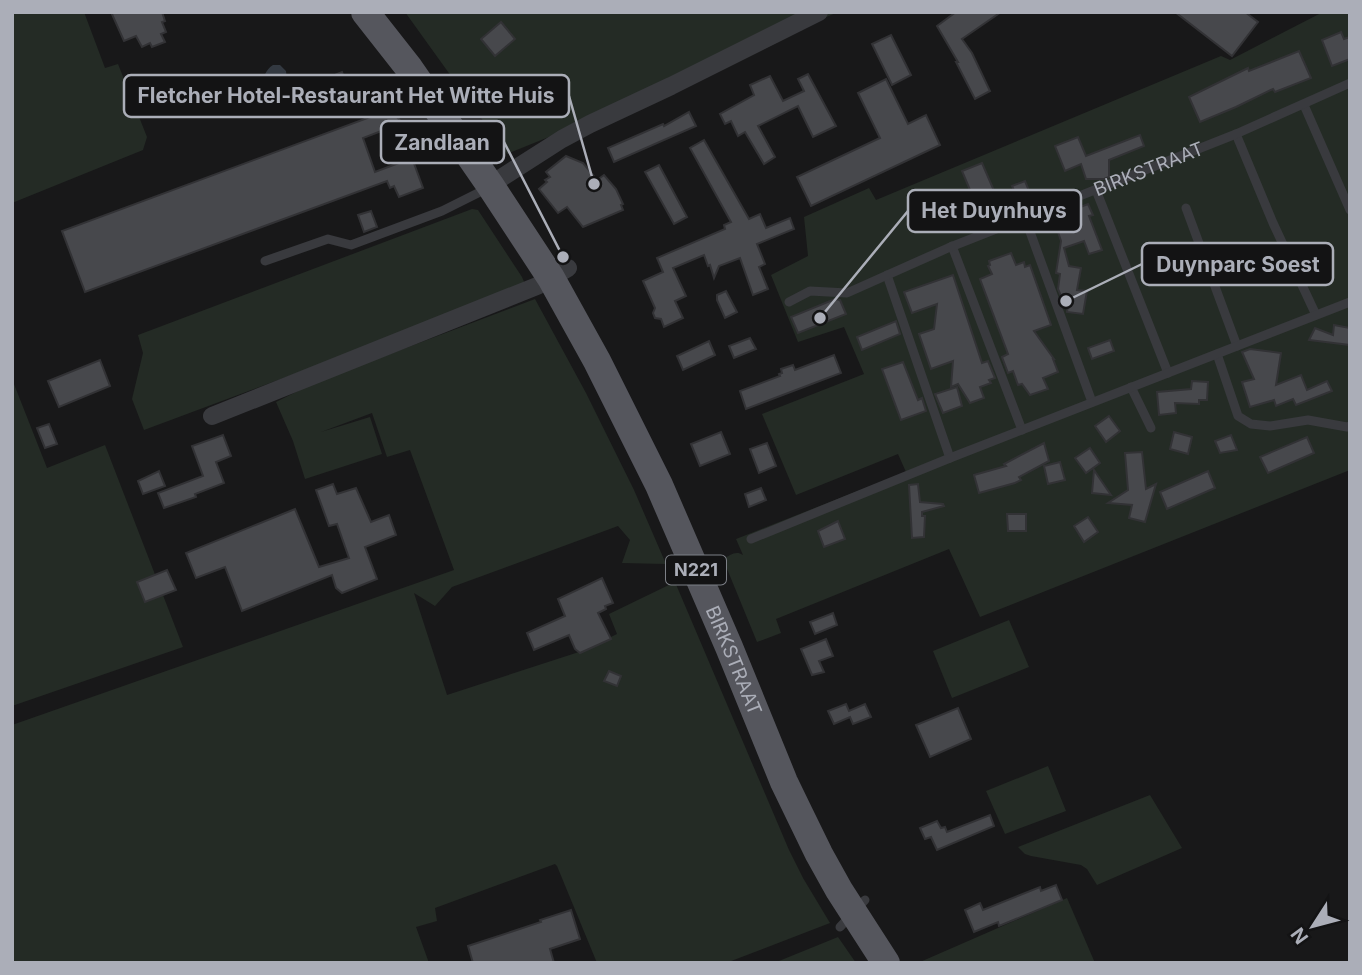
<svg xmlns="http://www.w3.org/2000/svg" width="1362" height="975" font-family="Inter,sans-serif">
<style>
.green{fill:#242b25}
.water{fill:#333941}
.building{fill:#47484c;stroke:#323235;stroke-width:2}
.lines{fill:none;stroke-linecap:round;stroke-linejoin:round}
.service{stroke:#393a3e;stroke-width:9}
.minor{stroke:#393a3e;stroke-width:18}
.primary{stroke:#55565d;stroke-width:28}
.labels{text-anchor:middle;stroke-width:5;stroke-linejoin:round;paint-order:stroke}
.shield{fill:#131314;stroke:#7d8087;stroke-width:2}
.shield-label{font-size:18px;font-weight:bold;fill:#abaeb8}
.street-label{font-size:19px;fill:#abaeb8;stroke:#131314}
.leader{fill:none;stroke:#abaeb8;stroke-width:2.5}
.callout-dot{fill:#abaeb8;stroke:#131314;stroke-width:2.5}
.callout{fill:#131314;stroke:#abaeb8;stroke-width:2.5}
.callout-label{font-size:21px;text-anchor:middle;font-weight:bold;fill:#abaeb8}
</style>
<rect width="100%" height="100%" fill="#181819"/>
<g class="green">
<path d="M12 12H84L105 68 118 64 147 137 143 150 12 203Z"/>
<path d="M405 12H838L576 126 507 154Z"/>
<path d="M1323 12H1350V470L980 617 949 549 776 619 781 633 757 642 723 559C730 555 736 550 743 555L736 539 906 472 898 454 796 495 762 414 864 374 844 327 798 342 771 275 808 256 804 217 869 188 876 200 1221 56 1230 60Z"/>
<path d="M472 209 478 210 522 277 525 284 434 322 144 430 132 399 143 353 138 335Z"/>
<path d="M535 299 586 393 634 490 666 564 622 563 630 540 618 526 452 587 435 606 414 593 447 695 582 651 617 634 609 614 675 582 789 850 803 878 830 923 726 963H597L557 866 555 864 435 908 437 921 416 927 429 963H12V725L454 570 410 450 387 457 372 413 321 432 370 417 382 454 305 479 293 441 276 402 316 382Z"/>
<path d="M12 379 47 468 105 445 183 647 12 706Z"/>
<path d="M1009 620 1029 667 952 698 933 651Z"/>
<path d="M1048 766 1066 811 1005 834 986 791Z"/>
<path d="M1150 795 1182 848 1097 885 1087 869 1081 865 1031 856 1025 854 1018 847Z"/>
<path d="M1067 898 1095 963 920 962Z"/>
<path d="M838 937 856 963H774Z"/>
</g>
<path class="water" d="M273 65H280L286 71 287 80 294 97C290 103 287 105 281 108 255 119 257 74 273 65Z"/>
<g class="building">
<path d="M111 12H162L165 21 162 22 166 32 161 34 165 42 152 47 150 43 142 47 136 36 124 41Z"/>
<path d="M956 12H1001L962 39 972 53 990 91 975 99 956 62H958L937 26Z"/>
<path d="M1175 12H1245L1258 22 1232 56Z"/>
<path d="M501 22 515 39 495 56 481 39Z"/>
<path d="M1341 32 1344 39 1350 37V59L1332 66 1322 40Z"/>
<path d="M891 35 911 75 892 85 872 44Z"/>
<path d="M1299 51 1311 78 1275 92 1273 89 1236 107 1200 122 1189 97 1248 68 1249 71Z"/>
<path d="M342 72 350 94 340 99 341 102 307 116 302 104 328 94 322 80Z"/>
<path d="M808 74 836 126 813 137 798 106 758 126 775 157 764 164 745 132 738 136 731 121 725 124 720 114 754 95 750 85 770 76 783 101 804 91 798 79Z"/>
<path d="M886 79 908 124 926 115 940 145 811 206 797 177 880 138 858 93Z"/>
<path d="M389 107 402 123 363 138 375 172 412 158 423 188 399 197 394 186 390 188 387 181 85 292 62 231 373 116 372 114Z"/>
<path d="M689 112 696 126 614 162 608 148 663 124 664 126Z"/>
<path d="M1140 135 1144 146 1109 160V177L1104 179H1086L1081 164 1065 171 1055 146 1078 137 1086 156Z"/>
<path d="M704 140 749 219 760 214 766 228 790 218 794 229 757 244 765 264 759 267 768 289 753 295 740 258 719 266 714 278 710 265 708 266 704 255 673 268 686 296 675 301 683 318 664 327 661 319 655 318 653 313 655 308 643 281 663 272 657 258 725 229 724 225 731 222 690 148Z"/>
<path d="M566 156 583 163 597 180 604 175 616 189 623 204 621 205 623 210 583 227 567 207 558 213 539 189 547 182 545 180 550 177 546 172Z"/>
<path d="M982 163 995 193 975 202 962 171Z"/>
<path d="M659 165 687 217 674 224 645 172Z"/>
<path d="M1025 181 1034 203 1022 208 1012 186Z"/>
<path d="M1088 204 1093 215 1089 216 1102 250 1089 254 1084 241 1064 248 1069 266 1081 268 1077 290 1087 291 1083 314 1067 312 1069 297 1061 296 1058 289 1060 274 1056 273 1061 241 1056 226 1074 221 1070 211Z"/>
<path d="M371 211 377 227 364 232 358 215Z"/>
<path d="M1011 253 1016 265 1024 262 1025 267 1030 265 1051 325 1034 331 1054 359H1053L1058 372 1043 378 1048 389 1030 395 1022 384 1018 385 1013 371 1008 373 1002 357 1008 354 980 279 992 274 988 266 990 265 989 261Z"/>
<path d="M953 275 982 363 988 361 995 378 989 380 991 383 980 387 984 398 970 403 958 384 951 387 953 361 931 369 919 334 934 329 937 304 912 313 904 292Z"/>
<path d="M726 291 737 312 725 318 717 300V295Z"/>
<path d="M835 299 840 300 846 314 798 333 791 317Z"/>
<path d="M896 321 900 334 862 350 857 337Z"/>
<path d="M1334 325 1350 328V345L1309 340 1315 328 1333 335Z"/>
<path d="M750 338 756 349 734 358 729 346Z"/>
<path d="M1110 340 1114 351 1092 359 1088 348Z"/>
<path d="M709 341 715 355 683 370 677 356Z"/>
<path d="M1250 349 1281 353 1276 385 1301 375 1307 390 1327 381 1332 391 1296 405 1293 399 1276 406 1274 400 1250 407 1242 382 1254 379 1242 352Z"/>
<path d="M834 355 841 373 746 409 740 391 780 376 779 374 782 373 781 369 793 365 795 370Z"/>
<path d="M100 360 110 386 59 407 48 381Z"/>
<path d="M903 362 918 400 922 398 926 411 901 420 882 369Z"/>
<path d="M1192 381 1208 382 1207 400H1199V404L1175 403 1176 413 1159 415 1157 392 1191 389Z"/>
<path d="M957 387 962 406 943 413 935 394Z"/>
<path d="M1109 416 1120 431 1106 442 1095 426Z"/>
<path d="M49 424 57 444 45 448 37 428Z"/>
<path d="M721 432 730 454 700 466 691 444Z"/>
<path d="M1174 432 1192 437 1188 454 1170 449Z"/>
<path d="M223 435 231 456 216 462 224 483 195 494 196 497 164 508 158 493 203 476 192 446Z"/>
<path d="M1231 435 1237 450 1220 453 1215 441Z"/>
<path d="M1307 437 1314 453 1268 473 1260 457Z"/>
<path d="M767 443 776 466 759 473 750 449Z"/>
<path d="M1044 443 1049 461 1019 477 1021 480 1015 483 979 493 974 475 1006 466 1004 464Z"/>
<path d="M1090 448 1100 463 1086 473 1075 458Z"/>
<path d="M1142 452 1146 489 1156 484 1145 522 1129 518 1132 505 1108 503 1128 490 1125 453Z"/>
<path d="M1060 462 1065 480 1048 484 1044 466Z"/>
<path d="M1094 470 1111 495 1092 493Z"/>
<path d="M159 471 165 486 143 494 138 481Z"/>
<path d="M1208 471 1215 488 1167 509 1160 492Z"/>
<path d="M333 484 337 494 356 488 371 522 389 515 396 535 365 547 377 579 342 593 336 588 332 575 242 611 225 567 196 578 186 553 295 509 319 567 349 558 337 524 329 526 316 490Z"/>
<path d="M918 484 920 502 943 504 944 506 922 512V516H925L924 537 912 538 909 485Z"/>
<path d="M761 488 766 500 749 507 745 494Z"/>
<path d="M1007 514H1026V531H1008Z"/>
<path d="M1088 517 1098 532 1084 542 1074 526Z"/>
<path d="M838 521 845 539 824 547 818 531Z"/>
<path d="M167 570 176 590 145 602 137 582Z"/>
<path d="M602 578 613 603 605 606 606 609 598 613 611 639 580 653 575 649 569 635 534 650 527 633 565 616 558 599Z"/>
<path d="M833 613 837 625 815 634 810 622Z"/>
<path d="M826 639 833 656 819 661 824 672 812 675 801 649Z"/>
<path d="M609 671 621 676 617 686 604 681Z"/>
<path d="M846 704 849 711 865 704 871 717 853 724 850 717 834 724 828 711Z"/>
<path d="M958 708 971 739 930 757 916 725Z"/>
<path d="M990 815 994 826 937 850 931 837 925 839 920 828 937 821 941 828 945 827 947 832Z"/>
<path d="M1056 885 1062 900 999 926 998 922 974 932 965 910 980 903 983 910 1040 887 1041 891Z"/>
<path d="M571 910 580 939 550 949 554 963H473L468 946 541 922 540 920Z"/>
</g>
<g class="lines">
<g class="service">
<path d="M1304 105 1350 210"/>
<path d="M1236 134 1273 223 1316 315"/>
<path d="M1096 190 1168 373"/>
<path d="M1186 208 1237 346"/>
<path d="M1025 218 1092 402"/>
<path d="M952 246 1022 430"/>
<path d="M265 261 328 239 351 245 442 211 478 193 486 188"/>
<path d="M887 275 950 458"/>
<path id="s1" d="M789 302 810 291 847 293 948 248 1236 134 1350 83"/>
<path d="M1217 354 1238 416 1251 424 1270 426 1308 420 1347 427 1350 426"/>
<path d="M1131 387 1151 428"/>
<path d="M751 539 950 458 1350 302"/>
<path d="M840 927 865 900"/>
</g>
<g class="minor">
<path d="M490 185 562 139 590 124 671 86 819 12"/>
<path d="M212 416 537 286 568 268"/>
</g>
<path class="primary" id="s2" d="M365 12 409 68 490 185 551 278 597 361 659 485 729 647 784 782 800 815 819 854 839 890 886 963"/>
</g>
<g class="labels">
<rect class="shield" x="666" y="555.5" width="60" height="29" rx="5"/>
<g class="shield-label">
<text x="696" y="576">N221</text>
</g>
<g class="street-label">
<text dy="7" stroke="none"><textPath href="#s1" startOffset="387">BIRKSTRAAT</textPath></text>
<text dy="7" stroke="none"><textPath href="#s2" startOffset="749">BIRKSTRAAT</textPath></text>
</g>
</g>
<path class="leader" d="M594 184L569 96M563 257L504 142M820 318L908 211M1066 301L1142 264"/>
<g class="callout-dot">
<circle cx="594" cy="184" r="7"/>
<circle cx="563" cy="257" r="7"/>
<circle cx="820" cy="318" r="7"/>
<circle cx="1066" cy="301" r="7"/>
</g>
<g class="callout">
<rect x="124" y="75" width="445" height="42" rx="7"/>
<rect x="381" y="121" width="123" height="42" rx="7"/>
<rect x="908" y="190" width="173" height="42" rx="7"/>
<rect x="1142" y="243" width="191" height="42" rx="7"/>
</g>
<g class="callout-label">
<text x="346" y="103">Fletcher Hotel-Restaurant Het Witte Huis</text>
<text x="442" y="150">Zandlaan</text>
<text x="994" y="218">Het Duynhuys</text>
<text x="1238" y="272">Duynparc Soest</text>
</g>
<rect width="1362" height="975" fill="none" stroke="#abaeb8" stroke-width="28"/>
<g transform="translate(1313 926) rotate(234)" stroke="#131314" stroke-width="5" paint-order="stroke">
<path d="M0-5L12 26L0 18L-12 26Z" fill="#abaeb8"/>
<text y="-10" font-size="19" font-weight="bold" text-anchor="middle" fill="#abaeb8">N</text>
</g>
</svg>
